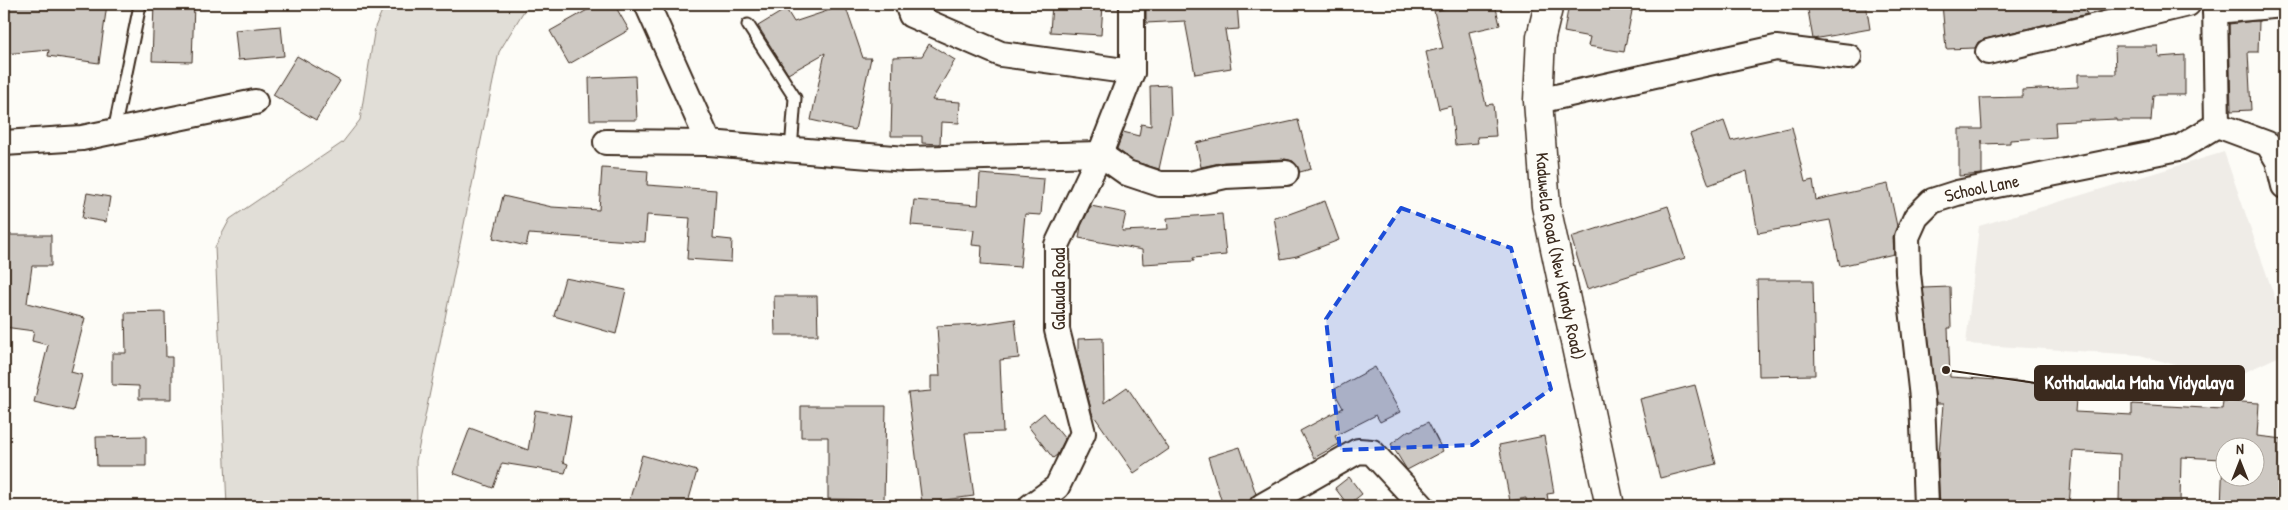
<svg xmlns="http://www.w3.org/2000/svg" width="2288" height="510" font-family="'Patrick Hand',sans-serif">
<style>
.built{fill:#efece7}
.green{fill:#e1ded7;stroke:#8e847a}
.building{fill:#cdc8c2;stroke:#3b2a1e;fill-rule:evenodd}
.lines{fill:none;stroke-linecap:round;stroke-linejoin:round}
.lane-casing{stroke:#3b2a1e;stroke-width:15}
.street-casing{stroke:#3b2a1e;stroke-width:28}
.primary-casing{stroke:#3b2a1e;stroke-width:31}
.lane{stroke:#fdfcf7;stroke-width:11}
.street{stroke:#fdfcf7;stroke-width:24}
.primary{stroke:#fdfcf7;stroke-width:28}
.marked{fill:#1d4ed8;fill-opacity:0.2;stroke:#1d4ed8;stroke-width:4;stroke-dasharray:10 6;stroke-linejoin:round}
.labels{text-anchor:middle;stroke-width:4;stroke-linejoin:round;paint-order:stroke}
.street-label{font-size:18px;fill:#3b2a1e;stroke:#fdfcf7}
.leader{fill:none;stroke:#3b2a1e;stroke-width:2}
.callout-dot{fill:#3b2a1e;stroke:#fdfcf7;stroke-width:2}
.callout{fill:#3b2a1e;stroke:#3b2a1e;stroke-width:2}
.callout-label{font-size:19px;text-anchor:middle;font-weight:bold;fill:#fff}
</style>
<rect width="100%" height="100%" fill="#fdfcf7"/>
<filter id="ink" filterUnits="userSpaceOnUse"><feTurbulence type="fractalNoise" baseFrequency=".02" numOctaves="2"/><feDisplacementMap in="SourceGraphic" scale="10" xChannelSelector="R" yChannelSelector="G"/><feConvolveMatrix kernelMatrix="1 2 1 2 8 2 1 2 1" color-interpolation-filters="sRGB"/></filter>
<g filter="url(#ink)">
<path class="built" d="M2224 152 2284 324V354L2228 380 2140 355 1966 344 1979 226Z"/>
<path class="green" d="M385 4H528L499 52 416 461 417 506H227L215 247 230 219 342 143 360 120 375 27Z"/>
<g class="building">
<path d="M4 4H107L99 63 48 56 49 50 4 54Z"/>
<path d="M154 4H194L192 62 152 61Z"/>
<path d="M598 4H614L629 30 569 64 550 31Z"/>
<path d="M1052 4 1103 5 1101 35 1050 32Z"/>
<path d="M1146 4H1237L1239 29 1225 30 1231 68 1195 74 1185 21 1146 23Z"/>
<path d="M1465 4H1495L1500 25 1469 32 1486 105 1493 104 1496 136 1477 137 1478 143 1455 145 1451 106 1439 109 1426 52 1443 48 1434 11Z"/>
<path d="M1569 4H1592L1632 11 1624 52 1588 46 1590 37 1564 32Z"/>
<path d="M1807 4H1866L1870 29 1813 39Z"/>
<path d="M1942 4H2085L2087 14 1985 39 1978 42 1975 48 1946 49Z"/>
<path d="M845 5 863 58H871L855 130 811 120 825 53 788 74 758 26 786 9 794 22Z"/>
<path d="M2255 21H2259L2258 52H2248L2251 110 2231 111 2229 24Z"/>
<path d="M281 26 284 56 238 60 235 30Z"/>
<path d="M929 44 955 60 932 100 960 102 959 123 941 122 940 144 922 143V136H891L893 57 922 56Z"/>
<path d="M2115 46H2158L2159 57 2185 55V95H2153L2151 121H2116V119L2055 122 2056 137 2010 140V143L1982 144V140V174L1959 176V129H1982L1980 98 2022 97V90L2078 87V74H2116Z"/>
<path d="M297 56 340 81 316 120 273 95Z"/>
<path d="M635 76 637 120H590L589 78Z"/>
<path d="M1170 85 1171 115 1159 169 1133 161 1117 149 1123 132 1139 136 1141 124 1151 126 1150 86Z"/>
<path d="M1298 120 1311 169 1300 172 1293 161 1285 159 1224 162 1201 167 1196 143Z"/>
<path d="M1724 121 1731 141 1792 127 1805 182 1813 180 1816 200 1888 184 1897 226 1893 237 1894 254 1840 266 1830 220 1758 233 1747 171 1709 185 1690 134Z"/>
<path d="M602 168 648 171 647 185 716 190 713 238 732 240 731 262 687 259 690 218 647 215 645 242 529 234 526 246 493 238 503 196 552 207 599 210Z"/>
<path d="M980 174 1044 179 1041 215 1025 214 1020 267 981 264 982 246 972 245 974 230 911 225 914 200 978 205Z"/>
<path d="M87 193 110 197 106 222 82 218Z"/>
<path d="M1325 201 1339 240 1297 256 1281 259 1274 217 1289 214Z"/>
<path d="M1091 206 1126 213 1122 231 1168 229 1167 218 1222 214 1226 255 1193 258 1194 261 1143 264 1142 250 1079 238 1081 226Z"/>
<path d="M1668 206 1685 258 1587 289 1571 237Z"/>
<path d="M4 235H51V266H32L27 303 85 318 71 372 82 375 73 411 34 402 48 345 32 341 34 331 4 327Z"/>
<path d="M565 278 626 290 616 334 554 316Z"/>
<path d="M1757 280H1813L1815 375 1759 376Z"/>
<path d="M1950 287 1951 328H1948L1950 377 2077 385 2075 412 2132 415V404L2222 409 2223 401 2259 403 2257 436 2284 439V506H2221L2223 459 2181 457 2180 502 2119 501 2120 454 2073 451 2069 506H1940L1938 465 1943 404H1936L1923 288ZM2226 448H2256V478H2226Z"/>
<path d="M774 296H817L818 335H775Z"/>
<path d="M165 312 166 357H172V399H139V386L112 385V353H126L125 313Z"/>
<path d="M1015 319 1019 358 1000 360 1003 432 965 433 974 496 922 503 908 393 931 391V376H940L937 326 982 324Z"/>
<path d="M1103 338 1104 403 1127 387 1169 449 1134 473 1092 413 1078 357V339Z"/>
<path d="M1375 367 1400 412 1380 422 1376 415 1335 436 1339 444 1314 458 1300 431 1343 408 1333 390Z"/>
<path d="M1695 385 1716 464 1660 478 1640 399Z"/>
<path d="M801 406H886L884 500 828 499V437H801Z"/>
<path d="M535 410 571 416 563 462 568 464 565 473 502 463 493 488 453 473 470 428 528 450Z"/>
<path d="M1044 413 1065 439 1057 455 1053 458 1028 426Z"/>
<path d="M1428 422 1443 451 1407 470 1391 444 1409 430 1410 431Z"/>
<path d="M146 436V466H97L96 437Z"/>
<path d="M1544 436 1554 493 1547 494 1549 506H1527L1526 498 1510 501 1499 445Z"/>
<path d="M1240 447 1256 494 1249 503 1238 506H1223L1208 457Z"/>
<path d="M642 455 697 471 687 506H645L629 502Z"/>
<path d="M1349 477 1362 494 1348 505 1335 488Z"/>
</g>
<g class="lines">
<defs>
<g id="lane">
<path d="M748 25 795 98 791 150"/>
<path d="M114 131 140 5"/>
</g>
<g id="street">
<path d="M647 4 709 143 906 159 1100 154 1127 173 1160 184H1190L1225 176 1286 173"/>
<path d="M907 4 911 15 1001 54 1132 72"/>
<path d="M2215 11 2284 5"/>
<path d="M1988 52 2188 4"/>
<path d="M1538 101 1776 48 1849 57"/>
<path d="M2217 125 2268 144 2278 161 2284 186"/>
<path d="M606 142 709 143"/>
<path d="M4 143 82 138 255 102"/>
<path d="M1031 506 1057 487 1083 433 1057 330V245L1100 154 1132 72V4"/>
<path d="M1262 506 1358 451 1372 452 1422 506"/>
<path id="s1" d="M1926 506 1922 398 1908 273 1907 237 1916 217 1932 201 1957 193 2179 148 2217 125 2215 4"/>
</g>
<g id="primary">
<path id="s2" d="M1549 4 1541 37 1538 101 1546 206 1610 506"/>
</g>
</defs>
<use href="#lane" class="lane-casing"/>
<use href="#street" class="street-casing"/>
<use href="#primary" class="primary-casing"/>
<use href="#lane" class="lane"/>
<use href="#street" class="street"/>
<use href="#primary" class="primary"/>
</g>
</g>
<path class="marked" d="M1401 208 1511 248 1551 389 1472 445 1340 450 1326 319Z"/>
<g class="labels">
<g class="street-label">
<text dy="6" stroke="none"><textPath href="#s1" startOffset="366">School Lane</textPath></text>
<text dy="6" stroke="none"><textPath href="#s2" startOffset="255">Kaduwela Road (New Kandy Road)</textPath></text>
<text transform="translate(1059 289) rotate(-90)" y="6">Galauda Road</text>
</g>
</g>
<path class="leader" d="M1946 370L2035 383"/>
<circle class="callout-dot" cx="1946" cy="370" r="5"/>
<rect class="callout" x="2035" y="366" width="209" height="34" rx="5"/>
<g class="callout-label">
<text x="2139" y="389">Kothalawala Maha Vidyalaya</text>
</g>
<rect width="2288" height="510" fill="none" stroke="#fdfcf7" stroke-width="20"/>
<rect x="10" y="10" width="2268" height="490" fill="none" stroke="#3b2a1e" stroke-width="2" filter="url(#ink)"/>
<g transform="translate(2240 462)"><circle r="24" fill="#fdfcf7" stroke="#afa8a0"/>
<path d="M0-4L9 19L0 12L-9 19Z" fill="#3b2a1e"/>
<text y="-8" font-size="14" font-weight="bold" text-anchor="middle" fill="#3b2a1e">N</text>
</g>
</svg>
